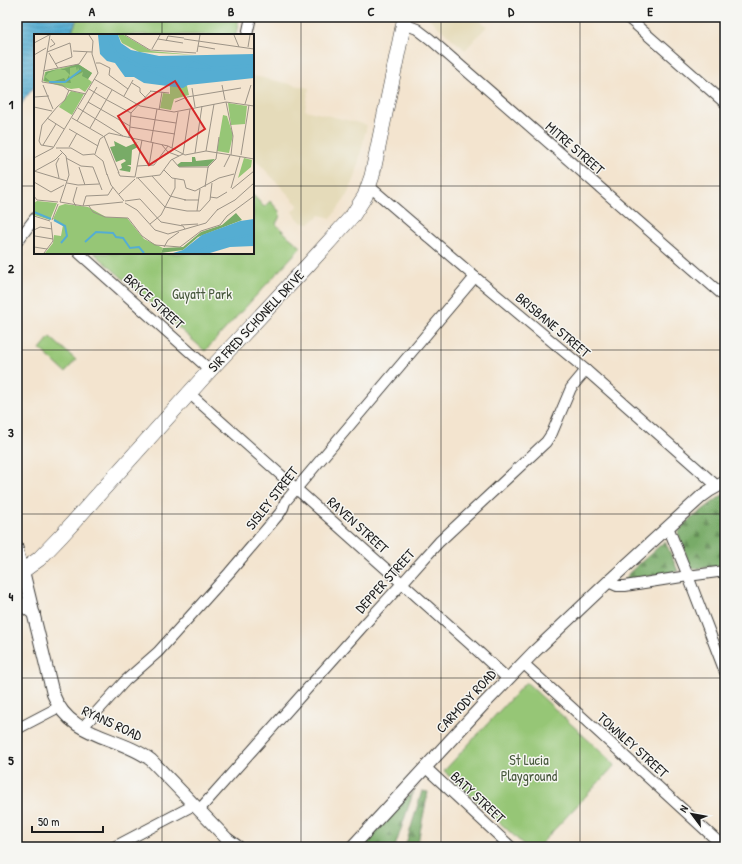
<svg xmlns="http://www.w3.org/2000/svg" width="742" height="864" font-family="'Patrick Hand',sans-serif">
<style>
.built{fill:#e5dbba}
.green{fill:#96c676;stroke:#597149}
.forest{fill:url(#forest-firs);stroke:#4a6442}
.water{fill:url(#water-rules);stroke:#386477}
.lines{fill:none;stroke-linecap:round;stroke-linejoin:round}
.minor-casing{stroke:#3c3a37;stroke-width:12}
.tertiary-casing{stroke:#3c3a37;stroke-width:14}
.primary-casing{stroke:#3c3a37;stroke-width:16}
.minor{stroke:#fff;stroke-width:10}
.tertiary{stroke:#fff;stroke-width:12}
.primary{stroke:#fff;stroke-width:15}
.grid{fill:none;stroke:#1c1c1c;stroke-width:1;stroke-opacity:0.55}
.labels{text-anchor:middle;stroke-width:3;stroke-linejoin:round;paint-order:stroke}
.street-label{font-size:14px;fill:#1c1c1c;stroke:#f6f6f2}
.park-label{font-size:14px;fill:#47583c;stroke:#f6f6f2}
.inset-river{fill:none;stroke:#55add2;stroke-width:2}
.inset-road{fill:none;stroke:#9d9487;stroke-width:1}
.view{fill:#d62828;fill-opacity:0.15;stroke:#d62828;stroke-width:2}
.inset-edge{fill:none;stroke:#1c1c1c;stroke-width:2}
.neatline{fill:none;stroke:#1c1c1c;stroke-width:1.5}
.grid-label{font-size:13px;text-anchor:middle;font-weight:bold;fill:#1c1c1c}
</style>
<defs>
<pattern id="forest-firs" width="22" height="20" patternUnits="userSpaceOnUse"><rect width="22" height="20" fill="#78ab67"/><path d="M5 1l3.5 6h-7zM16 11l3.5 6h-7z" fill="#628a54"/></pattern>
<pattern id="water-rules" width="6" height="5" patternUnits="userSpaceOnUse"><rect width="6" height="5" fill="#55add2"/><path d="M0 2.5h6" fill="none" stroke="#468caa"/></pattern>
</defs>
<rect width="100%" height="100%" fill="#f6f6f2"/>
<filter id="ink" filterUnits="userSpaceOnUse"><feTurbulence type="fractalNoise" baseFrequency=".025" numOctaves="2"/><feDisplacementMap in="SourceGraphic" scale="8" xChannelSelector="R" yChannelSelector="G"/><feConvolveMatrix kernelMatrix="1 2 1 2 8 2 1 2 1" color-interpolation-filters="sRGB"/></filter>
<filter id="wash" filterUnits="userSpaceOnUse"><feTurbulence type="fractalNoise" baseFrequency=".012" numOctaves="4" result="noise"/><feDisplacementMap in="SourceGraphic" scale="16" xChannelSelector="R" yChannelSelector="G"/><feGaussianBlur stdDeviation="0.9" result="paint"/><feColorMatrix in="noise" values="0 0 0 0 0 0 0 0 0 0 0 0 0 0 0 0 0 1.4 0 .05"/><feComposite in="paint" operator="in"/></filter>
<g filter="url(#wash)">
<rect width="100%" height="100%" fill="#f3e4cf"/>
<g class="built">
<path d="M427 17H476L487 26 465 50Z"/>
<path d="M254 76 309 88 305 110 367 125 355 178 345 199 331 218 320 215 310 223H302L292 212 298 205 253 157V80Z"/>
</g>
<g class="green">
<path d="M78 17H239L236 35H70Z"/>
<path d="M253 195 264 207 270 201 279 211 280 216 276 224 289 237 301 247 205 351 94 253H253Z"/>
<path d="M50 337 76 360 65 372 40 349Z"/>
<path d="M526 682 615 765 538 847H526L444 771Z"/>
</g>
<g class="forest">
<path d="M725 493V566L691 569 678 533 684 524Z"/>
<path d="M665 541 678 571 625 581 629 573Z"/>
<path d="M414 790 395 847H361Z"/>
<path d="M422 791 428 792 417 847H405Z"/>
</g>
<path class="water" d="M17 17H78L70 35H35V86L26 97 17 111Z"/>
</g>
<g filter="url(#ink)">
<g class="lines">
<defs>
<g id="minor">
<path d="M627 17 725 103"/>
<path d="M404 24 417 29 430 39 725 297"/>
<path d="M247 35 251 17"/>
<path d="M369 186 475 277 586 370 717 486"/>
<path d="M17 242 35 218"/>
<path d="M79 253 210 370"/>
<path d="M189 393 469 643 508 679"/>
<path d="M668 527 688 576 725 672"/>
<path d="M17 546 23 571"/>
<path d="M608 582 617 586H625L688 576 725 571"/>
<path d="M523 663 724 847"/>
<path d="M82 728 125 681 158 652 229 573 280 513 283 508 285 502 475 277"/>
<path d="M17 729 59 707"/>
<path d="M425 767 511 847"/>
<path d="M199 810 364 625 397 589 439 542 546 442 552 433 571 388 586 370"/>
<path d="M114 847 194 805"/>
</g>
<g id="tertiary">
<path d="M23 571 53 694C70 739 118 735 151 760L227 839 238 847"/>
<path d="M17 601 34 614"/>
<path d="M352 847 482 706 534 652 608 582 702 496 709 491 725 482"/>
</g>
<path id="primary" d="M17 575 39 559 62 535 210 370 308 265 345 224 353 215 365 196 372 176 405 17"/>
</defs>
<use href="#minor" class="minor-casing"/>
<use href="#tertiary" class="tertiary-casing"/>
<use href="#primary" class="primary-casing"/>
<use href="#minor" class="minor"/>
<use href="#tertiary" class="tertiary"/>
<use href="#primary" class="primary"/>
</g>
</g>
<path class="grid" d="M162 17V35M301 17V847M441 17V847M580 17V847M17 186H35M253 186H725M162 253V847M17 350H725M17 514H725M17 678H725"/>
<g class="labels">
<g class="street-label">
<text transform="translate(575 148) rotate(41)" y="5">MITRE STREET</text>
<text transform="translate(154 301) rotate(42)" y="5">BRYCE STREET</text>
<text transform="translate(256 321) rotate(-47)" y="5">SIR FRED SCHONELL DRIVE</text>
<text transform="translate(553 325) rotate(40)" y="5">BRISBANE STREET</text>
<text transform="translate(272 498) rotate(-52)" y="5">SISLEY STREET</text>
<text transform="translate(358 525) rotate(42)" y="5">RAVEN STREET</text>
<text transform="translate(385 581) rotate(-48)" y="5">DEPPER STREET</text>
<text transform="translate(466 701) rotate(-47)" y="5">CARMODY ROAD</text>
<text transform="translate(112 723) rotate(25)" y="5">RYANS ROAD</text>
<text transform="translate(633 745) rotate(42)" y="5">TOWNLEY STREET</text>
<text transform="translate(478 797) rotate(43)" y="5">BATY STREET</text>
</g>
<g class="park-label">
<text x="202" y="299">Guyatt Park</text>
<text x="529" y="765">St Lucia<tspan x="529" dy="16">Playground</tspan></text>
</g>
</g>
<g transform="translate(34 34)">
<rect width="220" height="220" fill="#f3e4cf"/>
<path d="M84 1H90L117 17 161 21 105 18 88 9ZM44 30 58 39 54 45 58 48 51 58 45 54 37 55 9 47 11 38ZM136 52H153L155 61 140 65 137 76 126 74 129 59 136 60ZM37 57 50 60 38 81 25 73ZM194 69 213 72 211 90 197 91ZM189 81 193 82 199 101 195 119 183 117ZM210 124 218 126 217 133 204 144ZM3 167 23 169 16 186 0 181V169ZM31 170 54 173 72 183 93 184 110 205 129 214 127 219H11L19 209 20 201 27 202 29 191 19 185 25 172Z" fill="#96c676"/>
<path d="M44 30 58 39 54 45 48 42 49 38 36 45 45 36 44 33 43 37 42 33 36 34V41L31 36H26ZM24 35 14 39 11 43 17 48 30 44 32 47 35 41 37 49 10 47 12 38ZM80 107 92 113 106 107 102 109 104 113 98 116 97 131H93L97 133 96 138 85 136 88 134 87 130 92 127 90 125 82 128 76 113 81 112ZM158 123H161L162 127 181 125 174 132 145 133 143 131 147 128H158ZM202 179 208 186 164 203 149 216 127 219 129 214 149 213 167 198 188 191Z" fill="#78ab67"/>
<path d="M64 1H84L87 9 97 16 125 22 220 20V44L154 51 149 54 110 49 100 43H91L81 29 73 27 66 20ZM220 185V212L196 213 176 219H139L149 216 168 201 206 187Z" fill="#55add2"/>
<path class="inset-river" d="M74 1 78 15 91 27 144 48H152L154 31 160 26 178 34 220 31M76 1 82 19 105 31 174 36 220 32M15 48H31L47 36M0 178 17 185M20 186 31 192 33 202 27 209M51 208 62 198 79 199 82 203 89 204 96 214 105 213 110 219M161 219 186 207 220 200"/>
<path class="inset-road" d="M91 1 116 16 162 19M200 1 205 13M124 5 149 9M150 5 220 15M132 7 134 2 150 4M0 9 15 1M164 12 181 15M16 13 21 10 17 5M214 13 216 1M118 15 126 1M39 17 58 18M13 18 36 9M163 18 166 1M15 19 24 34M0 21 12 14M62 29H66L76 34 75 41 94 55M21 30 38 23 36 9M9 37 45 30 53 18M60 45 106 72 140 78 192 68 199 102 197 121 220 125M8 48 16 1M8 48 28 51 34 56 52 60M98 49 106 54V58L112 64M9 51 19 75M188 51 191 66M158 54 161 73M55 55 73 66M116 57 135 59M90 62 99 46M0 63 15 62M73 66 97 79M54 68 96 92M141 68 153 63 207 54M192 68 220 72M211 70 217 51M0 73 18 77M23 73 31 66 35 56M44 74 89 102M125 76 128 58M97 82 142 89M13 84 30 95M38 84 69 102M43 87 63 53M96 93 141 100M56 94 78 56M35 95 64 112M70 102 85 139M95 104 97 79 117 57M117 108 123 75M9 111 22 90M128 111 134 118 145 122M19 113 7 111 5 107 8 91 23 73M35 113 43 99M19 114 64 39 58 20 59 7 55 1M22 114H37L49 121 60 120 69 127 73 141M138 114 144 78M26 116 32 122 35 141 26 168M172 117 180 70M161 119 168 72M61 120 66 105 75 99 134 112 151 121 172 117 197 121M149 120 156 75M207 121 215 71M0 124 19 114M25 124 22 130 25 144M32 124 47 132 59 133 68 156M138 125 145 133H175M103 132 120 131 134 112M115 132 119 108M45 133 51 151M190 133 196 121M130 136 138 144 150 146 152 154 161 157 185 144 200 140M0 137 33 147M1 137 21 126 28 119M84 138 86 142 101 143 108 106M73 140 77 151 90 167M118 142 136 162 152 166M102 144 126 141 137 126 149 120M104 144 131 173M0 148 17 158 30 151M33 149 44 151 65 150M171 153 174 133 182 125 185 103M197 154 206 123M198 155 220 137M85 160 101 145M0 162 3 166 24 168M176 163 183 164 193 158M150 166H165M91 167 106 165 127 188 149 192 151 195M26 168 49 172 89 168M91 169 103 176 121 196 134 200 172 189 184 175M42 172 39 167 43 153M49 172 52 162 74 161 79 153M55 172 59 178 71 183 94 184 108 202 121 211 146 213 167 197 186 191 193 182 220 162M131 173 153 177H166L176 166 178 149M183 176 201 166 220 149M163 177 166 155M0 182 16 187M18 186 24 170M116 190 127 181 141 154V145M147 191 164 190M0 196 6 193 18 195M1 202 19 205M0 213 13 215M130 213 134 206 145 198M10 219 19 207 17 188"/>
<path class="view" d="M141 47 171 95 115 131 84 82Z"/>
<rect width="220" height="220" class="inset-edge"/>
</g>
<rect width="742" height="864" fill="none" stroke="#f6f6f2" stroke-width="44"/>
<g transform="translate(692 814) rotate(302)" stroke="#f6f6f2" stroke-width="3" paint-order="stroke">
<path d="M0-3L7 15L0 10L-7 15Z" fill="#1c1c1c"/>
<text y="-6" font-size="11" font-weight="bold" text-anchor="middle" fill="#1c1c1c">N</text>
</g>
<path d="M32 826v6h71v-6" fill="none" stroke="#1c1c1c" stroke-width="2"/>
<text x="38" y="826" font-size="12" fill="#1c1c1c" stroke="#f6f6f2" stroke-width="3" paint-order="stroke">50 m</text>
<rect x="22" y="22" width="698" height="820" class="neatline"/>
<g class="grid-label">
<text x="92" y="16">A</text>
<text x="231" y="16">B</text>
<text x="371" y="16">C</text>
<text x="511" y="16">D</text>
<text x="650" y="16">E</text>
<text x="11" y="109">1</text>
<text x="11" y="273">2</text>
<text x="11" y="437">3</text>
<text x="11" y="601">4</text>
<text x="11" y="765">5</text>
</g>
</svg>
